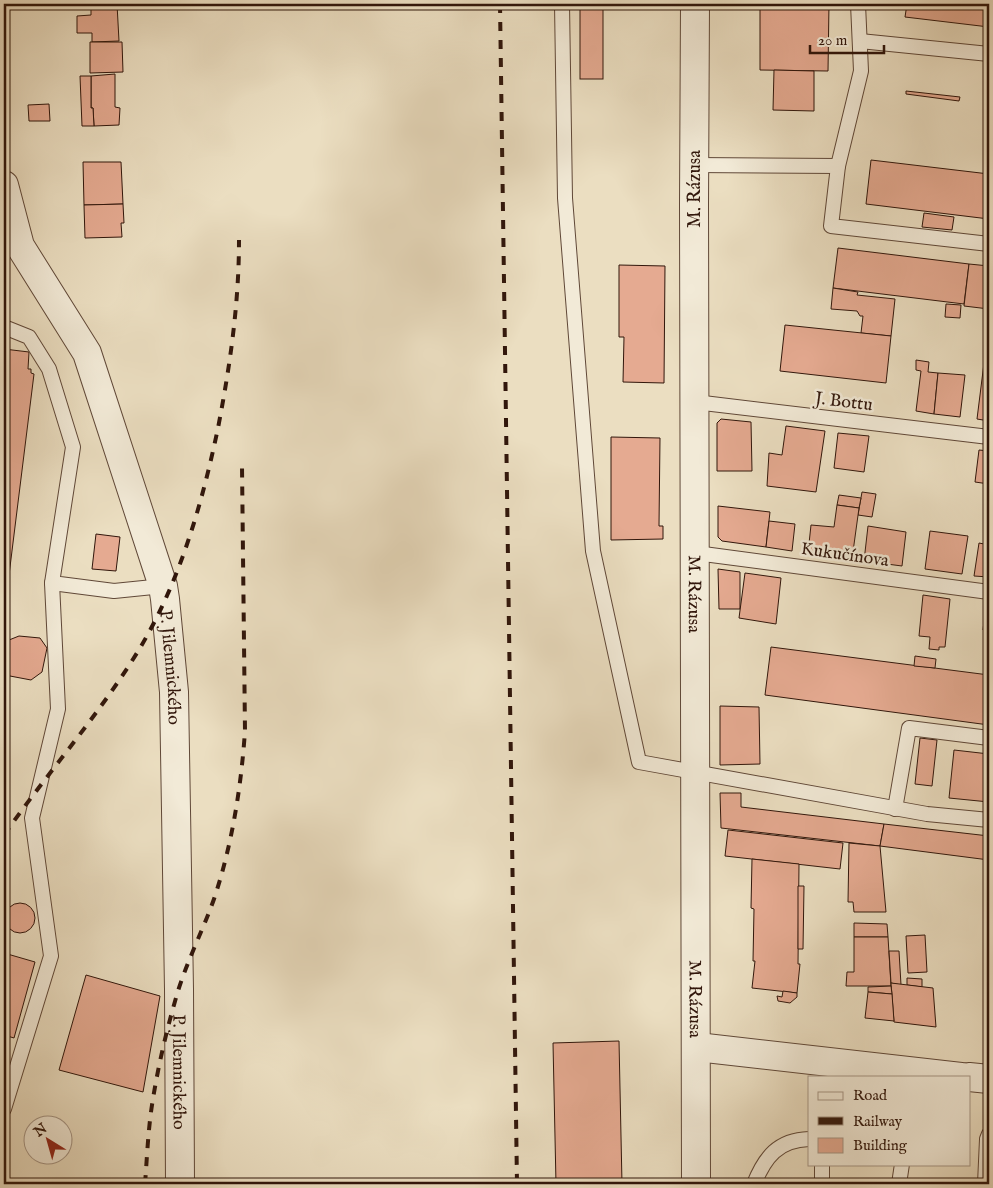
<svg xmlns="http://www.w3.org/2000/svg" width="993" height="1188" font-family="'IM FELL English',serif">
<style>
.building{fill:#e5aa91;stroke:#31160b}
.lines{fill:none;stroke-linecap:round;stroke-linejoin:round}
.lane-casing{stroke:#604838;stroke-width:16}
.street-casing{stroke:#604838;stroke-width:30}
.lane{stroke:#f2ead7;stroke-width:14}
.street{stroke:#f2ead7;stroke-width:28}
.rail{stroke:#31160b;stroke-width:4;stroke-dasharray:9 9;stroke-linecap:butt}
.labels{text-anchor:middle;stroke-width:5;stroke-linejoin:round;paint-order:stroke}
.street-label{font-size:18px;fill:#31160b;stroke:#f2ead7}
</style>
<rect width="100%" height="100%" fill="#ebdec1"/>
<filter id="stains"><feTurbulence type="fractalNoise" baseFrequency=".004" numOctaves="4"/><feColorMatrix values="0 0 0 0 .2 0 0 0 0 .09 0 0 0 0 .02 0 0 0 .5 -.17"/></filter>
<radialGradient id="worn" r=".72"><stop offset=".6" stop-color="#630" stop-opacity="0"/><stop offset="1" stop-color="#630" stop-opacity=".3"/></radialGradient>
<g class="building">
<path d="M91 4H117L119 41 92 42V33H77V16L91 15Z"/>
<rect x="580" y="4" width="23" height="75"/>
<path d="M760 4H829L828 71 760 70Z"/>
<path d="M907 4H989V27L905 17Z"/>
<path d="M90 42H122L123 72 90 73Z"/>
<path d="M774 70 814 71V111L773 110Z"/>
<path d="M115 74V107L120 108 119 125 94 126 93 108H91V76Z"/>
<path d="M80 76H91V108H93L94 126H82Z"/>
<path d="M906 91 960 97 959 101 906 94Z"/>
<path d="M49 104 50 121H29L28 105Z"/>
<path d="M871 160 989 174V219L866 204Z"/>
<path d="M83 162H121L123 204 84 205Z"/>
<path d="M123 204 124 223H121L122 237 85 238 84 205Z"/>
<path d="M924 213 954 217 952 230 922 227Z"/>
<path d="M838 248 969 264 964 304 833 288Z"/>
<path d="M969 264 989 266V309L964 306Z"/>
<path d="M619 265 665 266 664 383 623 382 624 337H619Z"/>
<path d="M833 288 858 292 857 295 895 299 891 336 861 333 863 316H860L857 311 831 309Z"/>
<path d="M946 304 961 305 960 318 945 317Z"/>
<path d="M785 325 891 336 886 383 780 371Z"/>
<path d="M4 349 29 352 28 369H31V373L34 374 9 575 5 574V579Z"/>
<path d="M916 360 929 362 928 372 938 373 934 414 916 411 921 371 916 370Z"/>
<path d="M984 363H989V421L977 419Z"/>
<path d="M938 373 965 375 960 417 934 414Z"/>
<path d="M721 419 751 422 752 471H717V423Z"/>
<path d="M786 426 825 431 816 492 767 486 769 453 782 455Z"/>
<path d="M838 433 869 436 864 472 834 468Z"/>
<path d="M611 437 660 438 659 526H663V539L611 540Z"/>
<path d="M979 450 989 451V484L975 482Z"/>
<path d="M862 492 876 494 872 517 858 515Z"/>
<path d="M839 495 861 498 859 508 837 505Z"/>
<path d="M837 505 859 508 852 559 808 553 811 525 834 527Z"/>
<path d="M718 506 770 512 766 547 722 541 718 537Z"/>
<path d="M769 521 795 524 792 551 766 547Z"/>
<path d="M868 526 906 532 902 566 864 561Z"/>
<path d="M930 531 968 536 962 574 925 569Z"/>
<path d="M96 534 120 537 116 571 92 569Z"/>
<path d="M979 543 989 545V577L974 576Z"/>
<path d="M718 569 740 572V609H719Z"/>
<path d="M745 573 781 578 776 624 739 618Z"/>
<path d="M923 595 950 599 945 647H939V650L929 649 930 637 919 636Z"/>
<path d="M986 603H989V631L983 630Z"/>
<path d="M19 636 40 638 47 648 42 672 31 680 10 676 4 671V642Z"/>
<path d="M771 647 989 675V725L765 695Z"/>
<path d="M915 656 936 659 935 668 914 666Z"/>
<path d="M720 706 759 707 760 764 720 765Z"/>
<path d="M920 738 937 740 932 786 915 784Z"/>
<path d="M954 750 989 754V802L949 798Z"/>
<path d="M720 793H741V807L884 824 880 846 721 828Z"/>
<path d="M884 824 989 836V860L880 846Z"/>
<path d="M728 830 843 843 840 869 725 856Z"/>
<path d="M849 843 880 846 886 912H854L853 902H848Z"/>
<path d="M752 859 799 864 798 964H800L797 993 752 988 755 961H753L754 909 751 908Z"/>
<path d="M798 886H804L803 949H798Z"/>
<circle cx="20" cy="918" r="15"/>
<path d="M854 923 887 924 888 937H854Z"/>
<path d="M925 935 927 972 908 973 906 936Z"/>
<path d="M854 937H888L891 986H846L847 972H854Z"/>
<path d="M889 951H899L901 985 891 983Z"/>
<path d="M4 953 35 962 14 1038 4 1035Z"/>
<path d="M86 975 160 996 143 1092 59 1070Z"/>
<path d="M907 978 922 979V987L907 985Z"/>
<path d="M891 983 933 988 936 1027 894 1022Z"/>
<path d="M891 986 892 994 868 992V987Z"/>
<path d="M783 991 797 993V997L790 1003 778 1001 777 996 782 997Z"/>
<path d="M868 992 892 994 894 1021 865 1018Z"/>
<path d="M619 1041 622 1184H556L553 1043Z"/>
</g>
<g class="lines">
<defs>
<g id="lane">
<path d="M562 4 565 198 593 551 639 762 927 814 989 820"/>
<path d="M860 41 989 54"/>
<path d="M694 165 838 166 861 71 858 4"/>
<path d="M838 166 831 226 989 244"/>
<path d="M4 327 29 337 49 369 73 447 52 583 114 591 163 586"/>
<path d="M695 402 989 437"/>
<path d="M696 553 989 592"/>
<path d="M895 809 909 728 989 738"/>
<path d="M4 1109 51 956 32 818 58 709 52 583"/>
<path d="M822 1164V1184"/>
<path d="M754 1184C765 1157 778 1140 809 1139"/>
<path d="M899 1184 902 1164"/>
<path d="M985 1184 987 1139 989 1134"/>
</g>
<g id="street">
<path id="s1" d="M695 4 694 204 696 1184"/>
<path id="s2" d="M4 185 20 246 87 353 163 586 165 599 174 692 179 989 180 1184"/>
<path d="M697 1047 961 1077"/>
<path d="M969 1077 989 1079"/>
</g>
</defs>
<use href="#lane" class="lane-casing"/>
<use href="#street" class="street-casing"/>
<use href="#lane" class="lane"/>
<use href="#street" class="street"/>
<g class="rail">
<path d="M500 4 517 1184"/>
<path d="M4 835C48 772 100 714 140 648 180 581 202 504 218 428 230 366 239 304 239 240"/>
<path d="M145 1184C147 1158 148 1131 152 1105 158 1066 167 1028 178 991 188 959 203 930 214 899 232 845 241 788 245 731L242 466"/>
</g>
</g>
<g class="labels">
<g class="street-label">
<text transform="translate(694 189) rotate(-90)" y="6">M. Rázusa</text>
<text transform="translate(844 401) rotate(7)" y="6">J. Bottu</text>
<text transform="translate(845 554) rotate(8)" y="6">Kukučínova</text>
<text dy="6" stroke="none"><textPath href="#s1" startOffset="590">M. Rázusa</textPath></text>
<text dy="6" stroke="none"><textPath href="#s2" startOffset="516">P. Jilemnického</textPath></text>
<text dy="6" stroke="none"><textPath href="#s1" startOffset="995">M. Rázusa</textPath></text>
<text dy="6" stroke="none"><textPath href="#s2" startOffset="921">P. Jilemnického</textPath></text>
</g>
</g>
<rect width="993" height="1188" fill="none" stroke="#ebdec1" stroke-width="20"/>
<rect x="5" y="5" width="983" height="1178" fill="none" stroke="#31160b" stroke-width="2.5"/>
<rect x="10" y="10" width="973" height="1168" fill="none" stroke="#31160b"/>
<rect x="808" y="1076" width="162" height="90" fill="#f2ead7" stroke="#a59585"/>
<rect x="818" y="1092" width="25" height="8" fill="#f2ead7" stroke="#a59585"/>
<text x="853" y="1100" font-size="15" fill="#31160b">Road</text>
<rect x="818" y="1117" width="25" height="8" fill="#31160b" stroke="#a59585"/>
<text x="853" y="1126" font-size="15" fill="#31160b">Railway</text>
<rect x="818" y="1138" width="25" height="15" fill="#e5aa91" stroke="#a59585"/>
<text x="853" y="1150" font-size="15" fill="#31160b">Building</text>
<g transform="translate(48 1140) rotate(323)"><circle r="24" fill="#f2ead7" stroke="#a59585"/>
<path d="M0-4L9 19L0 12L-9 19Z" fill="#8f2418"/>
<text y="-8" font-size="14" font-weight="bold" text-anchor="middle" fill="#31160b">N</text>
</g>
<path d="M810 45v8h74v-8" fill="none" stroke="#31160b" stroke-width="2.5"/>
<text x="818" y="45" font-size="15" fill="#31160b" stroke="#f2ead7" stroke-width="4" paint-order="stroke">20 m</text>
<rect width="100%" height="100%" filter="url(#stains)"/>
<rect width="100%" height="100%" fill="url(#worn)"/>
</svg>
